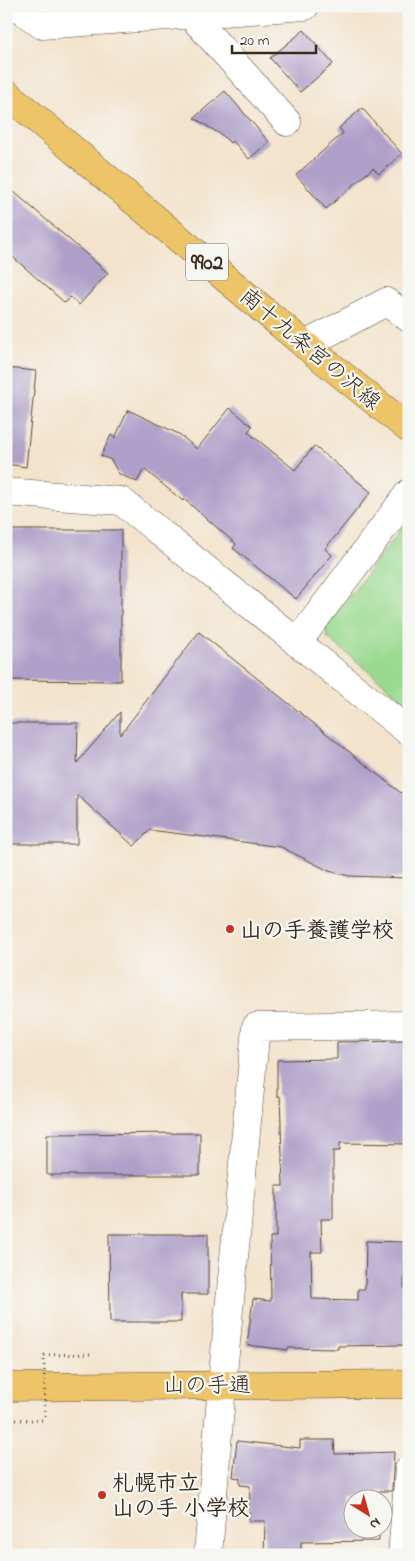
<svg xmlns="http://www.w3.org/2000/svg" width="415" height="1561" font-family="'Indie Flower','Klee One',sans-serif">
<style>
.green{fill:#9ada90;stroke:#6a8257}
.building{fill:#afa0c9}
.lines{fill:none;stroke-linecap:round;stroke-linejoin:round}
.minor-casing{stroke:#574638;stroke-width:29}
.major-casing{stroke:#574638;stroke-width:29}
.path{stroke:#574638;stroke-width:3;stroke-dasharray:1 4;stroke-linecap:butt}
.minor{stroke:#fff;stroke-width:28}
.major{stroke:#eec469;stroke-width:28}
.path-bridge{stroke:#574638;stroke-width:3;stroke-dasharray:1 4;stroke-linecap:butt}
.poi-dot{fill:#c8321e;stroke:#f6f6f2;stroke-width:2}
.labels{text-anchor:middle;stroke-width:4.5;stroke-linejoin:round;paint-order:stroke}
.shield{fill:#f6f6f2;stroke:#73675e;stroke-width:1}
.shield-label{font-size:21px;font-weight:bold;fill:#3b2a1e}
.street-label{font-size:22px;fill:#3b2a1e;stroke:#f6f6f2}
.poi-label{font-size:22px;font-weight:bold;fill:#3b2a1e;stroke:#f6f6f2;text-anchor:start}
</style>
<rect width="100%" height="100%" fill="#f6f6f2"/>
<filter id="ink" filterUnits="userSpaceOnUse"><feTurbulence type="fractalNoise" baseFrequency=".02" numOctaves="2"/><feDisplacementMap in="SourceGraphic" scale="10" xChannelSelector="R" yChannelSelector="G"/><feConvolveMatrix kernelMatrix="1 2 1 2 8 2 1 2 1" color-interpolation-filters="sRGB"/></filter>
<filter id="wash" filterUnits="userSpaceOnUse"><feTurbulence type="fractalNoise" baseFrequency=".0096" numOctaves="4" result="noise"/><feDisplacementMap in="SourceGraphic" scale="20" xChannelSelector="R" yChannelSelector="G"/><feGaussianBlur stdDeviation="1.12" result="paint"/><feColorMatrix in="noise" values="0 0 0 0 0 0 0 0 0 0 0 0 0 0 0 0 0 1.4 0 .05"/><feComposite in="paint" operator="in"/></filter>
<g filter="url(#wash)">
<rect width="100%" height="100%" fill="#f3e3cc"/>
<path class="green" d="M409 519V704L327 637 326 627Z"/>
<g id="blocks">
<g class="building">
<path d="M304 30 333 64 300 92 270 58Z"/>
<path d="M225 91 269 142 249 159 233 141 230 143 223 136 194 118Z"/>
<path d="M362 108 402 154 379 174 373 168 326 209 296 175 343 133 339 128Z"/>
<path d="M6 185 108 273 79 305 70 297 65 303 6 251Z"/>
<path d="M6 368 36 371 26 467 6 464Z"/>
<path d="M230 408 252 426 248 432 295 470 314 446 371 492 325 549 332 555 296 599 233 548 236 544 184 499 183 501 144 469 137 482 119 474 111 460 101 456 111 435 115 438 128 410 179 434 197 449Z"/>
<path d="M6 530H121V681L6 680Z"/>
<path d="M199 632 401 793 409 794V878L349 876 329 871 281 847 150 830 134 846 77 795V844H6V723H78L77 763 120 712V735Z"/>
<path d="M409 1041V1144L340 1143V1151H333V1219H321L322 1252H311L312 1299 358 1300V1289H365L366 1241 405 1242 404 1288H406L407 1345 338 1346V1349L288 1348V1350L247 1345 253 1299 271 1301 270 1237H276V1186H283L280 1096H277V1060L337 1059V1042Z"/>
<path d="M200 1133V1175H47V1134Z"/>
<path d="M109 1234H208V1294H181V1322H110Z"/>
<path d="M300 1440H334L335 1454 394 1452 392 1491H379V1498H352V1528H379V1541L301 1542V1555H264L265 1521H249L250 1486 240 1485V1478L233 1477 237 1441 300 1448Z"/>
</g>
</g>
</g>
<g filter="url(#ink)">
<use href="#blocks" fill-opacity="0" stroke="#574638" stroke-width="1"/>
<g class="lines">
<defs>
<g id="minor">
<path d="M17 6 42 25 305 6"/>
<path d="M191 15 287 122"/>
<path d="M305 345 386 302 409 318"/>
<path d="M6 492 121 501 409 732"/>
<path d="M297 643 409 493"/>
<path d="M208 1555 222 1384 256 1027 409 1025"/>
<path d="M402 1555 409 1469"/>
</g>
<g id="major">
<path d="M6 93 305 345 409 429"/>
<path d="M6 1387 409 1384"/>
</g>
</defs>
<use href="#minor" class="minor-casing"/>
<use href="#major" class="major-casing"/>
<g class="path">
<path d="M44 1355 90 1354"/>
<path d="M6 1420H45"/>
</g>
<use href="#minor" class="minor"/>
<use href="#major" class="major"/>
<path class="path-bridge" d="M44 1355 45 1420"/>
</g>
</g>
<g class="poi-dot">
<circle cx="230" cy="929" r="5"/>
<circle cx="102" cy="1495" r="5"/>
</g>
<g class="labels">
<rect class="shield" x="186" y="243.5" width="42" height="37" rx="4"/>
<g class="shield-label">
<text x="207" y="269">9902</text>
</g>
<g class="street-label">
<text transform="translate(311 348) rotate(40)" y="8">南十九条宮の沢線</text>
<text x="207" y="1392">山の手通</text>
</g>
<g class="poi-label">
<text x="240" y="937">山の手養護学校</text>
<text x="112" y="1490">札幌市立<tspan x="112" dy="25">山の手 小学校</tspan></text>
</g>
</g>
<rect width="415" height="1561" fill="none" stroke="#f6f6f2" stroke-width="25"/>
<g transform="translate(368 1514) rotate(143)"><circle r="24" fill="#f6f6f2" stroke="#aba49d"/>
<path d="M0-4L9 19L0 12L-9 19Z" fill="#c8321e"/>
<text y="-8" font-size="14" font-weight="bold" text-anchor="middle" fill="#3b2a1e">N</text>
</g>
<path d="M232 45v8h84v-8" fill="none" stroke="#3b2a1e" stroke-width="2.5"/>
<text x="240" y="45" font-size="15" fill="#3b2a1e" stroke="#f6f6f2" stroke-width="4" paint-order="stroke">20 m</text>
</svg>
